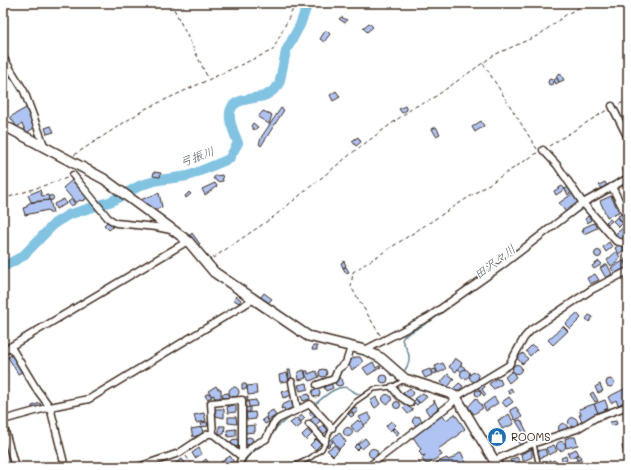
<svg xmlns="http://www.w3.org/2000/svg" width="631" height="470" font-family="Mali,'Klee One',sans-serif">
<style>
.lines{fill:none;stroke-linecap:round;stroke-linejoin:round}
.stream{stroke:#668694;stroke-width:1.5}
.river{stroke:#82c3e2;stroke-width:10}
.building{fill:#b0c4f3;stroke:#3b2a1e}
.lane-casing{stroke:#3b2a1e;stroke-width:6}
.street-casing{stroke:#3b2a1e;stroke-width:9}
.secondary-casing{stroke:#3b2a1e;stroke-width:12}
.path{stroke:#3b2a1e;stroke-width:1;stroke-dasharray:4 3;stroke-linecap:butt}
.lane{stroke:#fff;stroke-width:3}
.street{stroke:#fff;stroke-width:6}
.secondary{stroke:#fff;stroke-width:9}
.labels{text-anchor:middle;stroke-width:3.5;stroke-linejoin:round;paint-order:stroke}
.poi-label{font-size:11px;fill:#3b2a1e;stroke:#fff;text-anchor:start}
.water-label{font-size:12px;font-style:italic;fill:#546063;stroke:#fff}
</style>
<rect width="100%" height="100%" fill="#fff"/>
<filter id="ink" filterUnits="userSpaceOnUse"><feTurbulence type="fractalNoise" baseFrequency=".025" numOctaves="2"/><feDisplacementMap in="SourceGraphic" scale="8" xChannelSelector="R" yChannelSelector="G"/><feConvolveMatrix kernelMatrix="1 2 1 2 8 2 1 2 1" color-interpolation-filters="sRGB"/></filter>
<g filter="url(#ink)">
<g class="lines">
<g class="stream">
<path d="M616 188 628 182"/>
<path d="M602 196 612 190"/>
<path d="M588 205 598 198"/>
<path d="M551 231 585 207"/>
<path d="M405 370C413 358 408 351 402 340L404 336 432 320 474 289"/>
<path d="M392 384 399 380"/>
<path d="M314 405C323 398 338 382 350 389 353 391 357 395 361 394 371 392 372 387 385 386"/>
<path d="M302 411 311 407"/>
<path d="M269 439 277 427 295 414"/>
<path d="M242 467 248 456 266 442"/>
</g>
<path class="river" d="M3 267 23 256 55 223 68 215 112 201 141 185 159 180 188 176 229 159 238 143C235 135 231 127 230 119 227 97 251 100 264 96 270 94 275 89 279 85L286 51 300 25 308 3"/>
</g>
<g class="building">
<path d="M341 17 347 20 345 23 339 19Z"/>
<path d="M369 23 373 27 367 32 363 28Z"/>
<path d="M325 31H327L330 34 324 42 320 39Z"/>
<path d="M8 70 12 76 4 82 3 73Z"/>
<path d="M560 73 564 80 559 82 556 76Z"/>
<path d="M557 78 559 82 556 84 554 80Z"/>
<circle cx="551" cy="82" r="3"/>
<path d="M336 91 340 97 333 101 330 95Z"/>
<path d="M405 106 407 110 402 113 399 109Z"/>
<path d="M26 108 35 127 28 132H26L22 124 17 127 10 117Z"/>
<path d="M281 108 284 110 261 146 259 144 262 136Z"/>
<path d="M263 111 272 115 269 124 258 117Z"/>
<path d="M481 121 484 126 475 132 472 127Z"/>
<path d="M253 123 258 127 254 130 251 126Z"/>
<path d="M51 126 54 132 47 134 45 128Z"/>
<path d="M436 127 440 134 436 136 432 129Z"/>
<path d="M358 137 361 142 356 146 352 141Z"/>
<path d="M628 163V175L627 176 621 168Z"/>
<path d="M154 172 161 173 160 177 153 176Z"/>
<path d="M222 175 223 181 217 182 215 179H213L215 176Z"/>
<path d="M72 180 87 197 85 200 81 201 80 200 76 203 63 188Z"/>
<path d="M605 182 607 186 602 189 599 185Z"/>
<path d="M215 183 217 186 205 195 202 189Z"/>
<path d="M562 186 565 189 556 195 554 191Z"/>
<path d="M568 187 571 192 568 195 565 189Z"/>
<path d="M40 190 42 196 48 195 49 200 31 202 28 195Z"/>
<path d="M189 192 191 194 186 198 185 196Z"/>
<path d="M159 193 162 207 153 210 140 200Z"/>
<path d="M572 194 579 202 568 211H565L559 203Z"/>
<circle cx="51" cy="198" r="2.5"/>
<path d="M611 196 619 212 607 217 600 201Z"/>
<path d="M626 197 628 198V215L619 200 622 198 623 201Z"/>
<path d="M64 199 66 204 56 209 54 204Z"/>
<path d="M72 199 75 204 71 206 68 202Z"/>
<path d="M50 200 53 213H49L48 210 25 215 23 208 27 207V205L29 203Z"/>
<path d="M622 214 628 222 624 225 618 216Z"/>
<path d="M588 216 591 220 588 223 585 219Z"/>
<path d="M617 217 623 223 619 227 613 221Z"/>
<path d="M610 219 612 221 608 224 606 222Z"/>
<path d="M108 221 113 227 109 230 104 225Z"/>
<path d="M594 223 597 228 584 234 582 231 584 230 583 228Z"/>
<path d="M628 224V238L625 240 617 238 614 235Z"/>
<path d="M192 233 200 244 196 247 188 237Z"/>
<path d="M609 242 612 247 606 252 603 247Z"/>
<path d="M620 244 623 245 626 249 618 254 615 248Z"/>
<circle cx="598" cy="254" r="3.5"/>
<path d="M617 251 620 258 617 260 618 262 611 266 607 260Z"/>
<path d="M628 255V266L624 261Z"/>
<path d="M344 261 346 266 343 268 341 263Z"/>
<path d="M599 261 602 264 594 269 592 266Z"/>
<path d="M623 261 627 268 616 275 611 268Z"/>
<path d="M607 264 612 274 606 278 600 268Z"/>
<path d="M346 267 349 272 346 273 343 268Z"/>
<path d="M595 274 599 280 590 284 587 278Z"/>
<path d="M264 293 272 299 267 304 260 298Z"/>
<path d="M236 296 241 300 239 303 234 300Z"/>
<path d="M577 313 581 318 570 329 565 324Z"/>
<path d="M589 315 593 317 589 322 586 319Z"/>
<path d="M563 326 568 331 553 345 548 340Z"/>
<path d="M532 345 537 349 530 356 526 351Z"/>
<path d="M313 346H317V350H312Z"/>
<path d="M523 353 528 359 522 364 517 358Z"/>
<path d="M12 355 22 372 18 374 8 357Z"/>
<path d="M356 357H360L363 362 352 370 347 362Z"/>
<path d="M455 358 462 363 456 372 449 367Z"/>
<path d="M373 362 376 368 379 366 381 367 368 375 363 368Z"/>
<path d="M443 363 446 369 438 373 435 366Z"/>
<circle cx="517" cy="369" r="4.5"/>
<path d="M461 365 465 368 462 372 458 369Z"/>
<path d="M430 369 432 375 425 378 422 372Z"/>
<path d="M435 369 437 373 433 374 432 370Z"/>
<circle cx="323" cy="373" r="4"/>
<circle cx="465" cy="374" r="4.5"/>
<path d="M288 370H290L292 379H289Z"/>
<path d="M304 370 306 378 299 380 298 372Z"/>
<path d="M305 371H308V374L316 371 319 377 310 381 306 376Z"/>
<path d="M512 371 516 377 509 383 505 377Z"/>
<circle cx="474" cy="377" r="4.5"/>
<path d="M287 373 289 381 280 382 279 375Z"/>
<path d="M448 374 454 379 448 387 441 382Z"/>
<circle cx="384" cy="379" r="4"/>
<path d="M497 378 498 380 500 379 502 384 494 389 489 384Z"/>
<circle cx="339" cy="382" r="4"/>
<circle cx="610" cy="383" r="4"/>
<path d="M307 383 308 389 300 391 298 385Z"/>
<path d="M331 383 333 388 326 391 323 385Z"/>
<path d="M459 383 463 386 458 392 453 389Z"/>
<path d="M483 383 485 387 482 389 486 395 484 396 478 388Z"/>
<path d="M242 384H246L247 389H242Z"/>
<path d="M600 384 603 391 598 393 595 387Z"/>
<path d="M256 385 257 394 248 395 247 386Z"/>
<path d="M216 386 218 389H221V398H214V395L212 396 208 391Z"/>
<circle cx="234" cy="392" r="5"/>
<path d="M410 388 414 393 408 398 403 393Z"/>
<path d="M511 388 513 392 510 394 507 391Z"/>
<circle cx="316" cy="393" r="4"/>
<path d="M290 389 292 395 283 398 281 391 284 390V392Z"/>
<path d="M624 389 628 391V400L618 405 616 400 611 403 608 397Z"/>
<circle cx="478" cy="393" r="3"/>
<path d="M593 392 598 401 595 402 590 394Z"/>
<path d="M209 393 212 397 207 399 205 395Z"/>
<path d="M228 393 229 398H223L222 394Z"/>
<path d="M423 393 427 397 420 403 415 398Z"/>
<path d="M309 394 310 399 303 401 301 396Z"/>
<circle cx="387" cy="399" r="4.5"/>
<path d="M244 397H248L247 403 244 404Z"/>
<path d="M376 397 380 404 375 408 370 401Z"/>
<path d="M494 397 498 403 486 411 483 405Z"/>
<path d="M509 397 513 402 506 407 502 402Z"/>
<path d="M476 398 483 408 474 414 468 407Z"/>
<path d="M416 399 419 403 417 405 413 402Z"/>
<path d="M256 400 257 406 249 407 248 401Z"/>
<path d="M434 400 438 408 430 416 425 409 434 403Z"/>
<path d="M605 400 608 408 598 413 594 404Z"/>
<path d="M291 401 294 407 285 411 284 408 281 409 282 405Z"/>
<circle cx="397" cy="405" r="3.5"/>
<path d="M40 403 41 407 32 409V406Z"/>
<path d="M594 404 599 415 582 422 579 415H581L579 409Z"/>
<path d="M233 405H236V412L228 413 227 407Z"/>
<path d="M406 405 413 410 408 414 403 408Z"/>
<path d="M250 407V412H246L245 408Z"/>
<path d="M355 407 358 411 354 414 351 410Z"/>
<path d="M516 407 522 417 515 420 510 410Z"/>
<path d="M215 409H224V418L216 416Z"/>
<path d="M273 410 276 416 268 420 266 414Z"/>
<path d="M312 410 316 414 313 417 309 413Z"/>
<path d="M255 412 256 419 247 420 246 413Z"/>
<path d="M352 412 354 415 351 417 348 414Z"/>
<path d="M204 413 206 421 196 423 194 415Z"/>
<path d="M368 413 372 419 364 425 359 417Z"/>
<path d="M455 414 465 429 458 434 459 435 438 449 442 455 428 464 425 463 422 459 425 455 422 456 419 451 421 449 413 437 440 416 442 415 446 420Z"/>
<path d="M509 414 514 424 502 429 498 420 504 418Z"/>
<path d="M302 415 305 418 301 422 298 418Z"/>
<path d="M316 415 321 420 314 427 309 421Z"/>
<circle cx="417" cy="421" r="4.5"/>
<path d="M228 417H236L237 424 228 423Z"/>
<path d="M266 417 269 422 265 424 262 420Z"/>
<circle cx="573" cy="422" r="4.5"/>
<path d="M297 418 302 424 296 429 290 423Z"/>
<path d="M358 420 364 426 356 433 351 426Z"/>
<path d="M521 420 527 432 524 434 516 421Z"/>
<path d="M391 421 396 425 390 431 386 426Z"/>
<path d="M616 421 617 424 611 426 610 422Z"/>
<path d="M207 422 208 426 202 427 201 423Z"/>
<circle cx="563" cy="428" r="4.5"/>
<path d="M255 425V432L245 433V426Z"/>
<path d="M324 425 328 430 323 435 318 430Z"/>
<path d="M219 426H225L224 434H219Z"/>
<path d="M202 427 203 434 193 437 191 429Z"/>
<circle cx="348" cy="432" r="4.5"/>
<path d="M394 428 399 432 397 435 392 430Z"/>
<path d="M236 429V436L228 437 227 430Z"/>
<path d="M307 430 312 434 306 440 302 435Z"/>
<path d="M339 432 346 442 339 449 332 439Z"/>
<path d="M497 432 500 438 492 443 490 437Z"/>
<circle cx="249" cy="441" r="4"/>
<path d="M570 437H575L578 445 566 448 565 439Z"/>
<path d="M329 438 333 442 328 447 326 444Z"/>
<path d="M365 438 369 443 362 449 358 444Z"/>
<path d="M521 438 525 444 521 446 517 441Z"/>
<circle cx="235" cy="443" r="4"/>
<path d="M316 439 321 444 315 450 310 445Z"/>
<circle cx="561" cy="446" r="4.5"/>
<path d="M628 443V454L624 455 622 446Z"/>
<path d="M357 444 360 447 357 450 354 447Z"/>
<path d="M335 445 339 450 333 456 327 450Z"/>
<path d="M554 445 557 451 549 455 546 448Z"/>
<path d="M199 448 202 454 195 458 192 453Z"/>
<circle cx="373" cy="453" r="4.5"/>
<path d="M532 449V457L524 461 522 459 521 454Z"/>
<path d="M545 449 547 455 540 458 537 451Z"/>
<path d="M576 449 579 454 570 458 568 453Z"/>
<path d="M461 452 468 467H440L437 462 447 458 448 460 453 458Z"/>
<path d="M580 455 581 458 577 459 576 456Z"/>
<path d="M230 456 235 464 230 467H214Z"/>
<path d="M566 456 567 460 563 462 561 458Z"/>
<path d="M517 457 520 463 513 466 510 460Z"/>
<path d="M182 459 187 465 183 467H176L174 464Z"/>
<path d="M206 459 210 465 200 467 199 465Z"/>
<path d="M578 459H581L583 466 576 467 575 461H578Z"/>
<path d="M550 460 553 467H544V464Z"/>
<path d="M554 460 556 466 554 467 551 462Z"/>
<path d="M531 461 534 466 525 467 524 465Z"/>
<path d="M311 462 316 467H308L307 465Z"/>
<circle cx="418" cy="465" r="2.5"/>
</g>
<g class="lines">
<defs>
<g id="lane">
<path d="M534 444 539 467"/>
<path d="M292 467 310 458 322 449 332 428 355 402 374 389 392 387 404 380"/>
</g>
<g id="street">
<path d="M3 57 24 91 45 148"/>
<path d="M612 106 628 138"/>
<path d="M543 150 557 165 583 203 616 241 628 244"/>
<path d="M73 175 108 218 116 223 156 227 171 230"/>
<path d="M612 187 628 218"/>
<path d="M11 347 37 390 50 407 65 467"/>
<path d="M365 350 429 317 501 266 583 203 628 178"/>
<path d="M3 351 188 241"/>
<path d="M292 382 297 409"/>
<path d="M317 385 334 379 338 369 346 363 351 347"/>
<path d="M392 387 399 396 410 403"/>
<path d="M3 420 50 407 89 399 254 299"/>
<path d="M3 424 15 467"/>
<path d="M309 424 325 442"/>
<path d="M213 434 211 403 242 400V457"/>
<path d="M242 457 254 445 266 439 273 424 278 419 310 404 332 428"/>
<path d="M495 460 529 445 577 429 595 418 628 406"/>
<path d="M138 467 179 453 208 434H213L242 457 238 467"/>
<path d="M368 467 451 404 456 397 509 365 524 338 531 330 591 290 628 271"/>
</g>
<path id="secondary" d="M3 125 104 179 188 241 214 272 302 332 308 336 365 350 381 358 405 379 449 393 456 397 498 467"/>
</defs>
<use href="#lane" class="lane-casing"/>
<use href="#street" class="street-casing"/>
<use href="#secondary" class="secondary-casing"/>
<g class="path">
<path d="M171 3 208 78"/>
<path d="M483 63 537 149"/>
<path d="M619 104 628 101"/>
<path d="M549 146 607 110"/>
<path d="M74 155 145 109 273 50 296 3"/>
<path d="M3 199 67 178"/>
<path d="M213 258 272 218 352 153 414 107 429 101 494 55 539 35 567 14 588 3"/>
<path d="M380 335 351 287 353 272 537 153"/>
<path d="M186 456 193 467"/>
</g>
<use href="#lane" class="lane"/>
<use href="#street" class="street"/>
<use href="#secondary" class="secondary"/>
</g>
</g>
<defs>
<symbol id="shop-disc" viewBox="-11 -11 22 22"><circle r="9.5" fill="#1f6fb2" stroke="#fff"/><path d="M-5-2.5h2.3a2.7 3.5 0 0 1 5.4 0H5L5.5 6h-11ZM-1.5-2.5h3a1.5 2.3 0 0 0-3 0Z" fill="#fff"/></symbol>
</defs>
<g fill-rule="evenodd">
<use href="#shop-disc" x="486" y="426" width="22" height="22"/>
</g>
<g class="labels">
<g class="poi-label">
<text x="511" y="441">ROOMS</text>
</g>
<g class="water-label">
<text transform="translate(197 157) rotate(-20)" y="4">弓振川</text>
<text transform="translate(495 262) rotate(-37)" y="4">田沢々川</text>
</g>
</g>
<rect width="631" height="470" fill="none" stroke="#fff" stroke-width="16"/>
<rect x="8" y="8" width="615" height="454" fill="none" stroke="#3b2a1e" stroke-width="1.5" filter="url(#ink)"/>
</svg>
